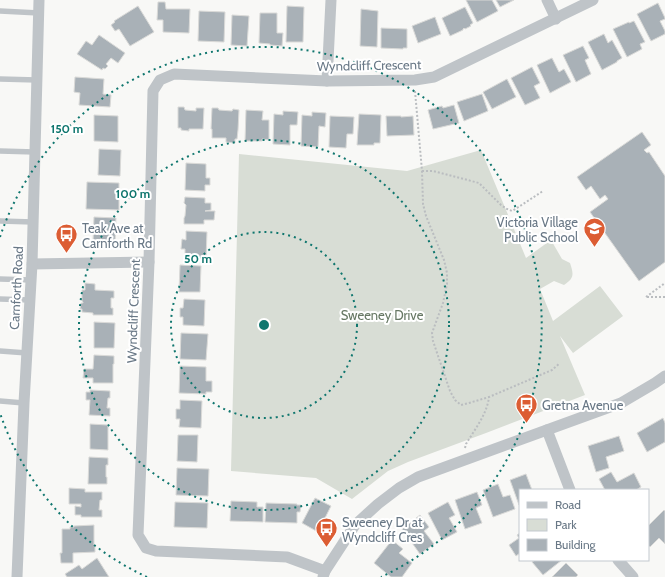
<svg xmlns="http://www.w3.org/2000/svg" width="665" height="577" font-family="Cabin,sans-serif">
<style>
.green{fill:#d8ddd5}
.building{fill:#a9b1b7;stroke:#dadad8}
.lines{fill:none;stroke-linecap:round;stroke-linejoin:round}
.path{stroke:#babdc0;stroke-width:2;stroke-dasharray:2 2;stroke-linecap:butt}
.service{stroke:#bfc4c8;stroke-width:5.5}
.minor{stroke:#bfc4c8;stroke-width:11}
.ring{fill:none;stroke:#0f766e;stroke-width:2;stroke-dasharray:2 4}
.labels{text-anchor:middle;stroke-width:4;stroke-linejoin:round;paint-order:stroke}
.street-label{font-size:13px;fill:#697886;stroke:#fff}
.poi-label{font-size:13px;fill:#697886;stroke:#fff;text-anchor:start}
.park-label{font-size:13px;fill:#677864;stroke:#fff}
.centre{fill:#0f766e;stroke:#fff;stroke-width:2}
.ring-label{font-size:12px;text-anchor:middle;font-weight:bold;fill:#0f766e;stroke:#fff;stroke-width:4;stroke-linejoin:round;paint-order:stroke}
</style>
<rect width="100%" height="100%" fill="#f8f8f6"/>
<path class="green" d="M481 150 526 258 551 240 562 259 570 263C574 275 574 278 564 285L554 281 540 289 553 321 600 286 623 316 573 353 560 336 585 395 486 433 408 462 388 471 352 499 316 478 231 471 239 154 407 171Z"/>
<g class="building">
<path d="M466 0H492L498 11 477 22Z"/>
<path d="M496 0H514L500 7Z"/>
<path d="M158 2H165L166 9H190L189 33 163 32V20H157Z"/>
<path d="M658 3 665 18V19L660 21 665 31V34L651 41 637 14Z"/>
<path d="M138 6 154 32 130 46 119 29 115 31 111 25 115 22 114 21Z"/>
<path d="M287 6 304 7 303 42H286Z"/>
<path d="M465 7 473 23 470 25 471 26 465 29 464 28 463 29V30L450 36 442 18Z"/>
<path d="M361 9 378 11 377 47 360 46Z"/>
<path d="M199 11 225 12 224 42 198 41Z"/>
<path d="M260 13H277V33H283L282 46 270 45V44L259 43Z"/>
<path d="M232 15 249 16 247 46 231 45Z"/>
<path d="M435 17 441 34 418 43 412 26Z"/>
<path d="M634 21 645 42 640 44 642 49 627 57 613 29 629 22V23Z"/>
<path d="M381 28 407 29V48H403V49L381 48Z"/>
<path d="M604 34 608 43 612 40 622 58 617 61V62L602 70 588 42Z"/>
<path d="M99 35 125 53 118 63 111 58 106 64 108 66 105 69 103 68 102 70 77 54 86 41 92 45Z"/>
<path d="M583 46 589 58 585 60 591 74 576 82 563 55Z"/>
<path d="M552 58 559 72 564 69 571 82 550 93 537 65Z"/>
<path d="M532 67 540 83 534 86 540 98 525 105 511 78Z"/>
<path d="M75 77 104 79 103 94 111 95 110 107 79 105 80 93 74 92Z"/>
<path d="M507 79 516 97 492 109 483 92Z"/>
<path d="M482 94 488 111 464 121 457 102Z"/>
<path d="M454 105 459 123 433 129 428 110 442 106 443 108Z"/>
<path d="M178 107H184L185 110 196 111V108H204L203 129H189V131L181 130V128H178Z"/>
<path d="M212 108H218L219 110 232 111 233 109 239 110 238 130 237 139H235V143L226 142V138H212V129H211Z"/>
<path d="M246 110 263 111 262 120H269V140L262 139V141H245Z"/>
<path d="M283 111 298 112 297 125H290V145L273 144 274 114 283 115Z"/>
<path d="M312 112 326 113 325 127 319 126 318 147 301 146 302 115 312 116Z"/>
<path d="M359 114 381 115 380 143H374V145H357Z"/>
<path d="M94 115 118 116V142L94 141Z"/>
<path d="M330 116 354 117 353 134H347L346 148 329 147Z"/>
<path d="M386 116H401V117L413 116 414 135 387 136Z"/>
<path d="M642 132 651 145 644 150 647 153 649 152 665 176V262L639 281 590 212 608 199 605 195 600 199 591 186 586 190 577 177Z"/>
<path d="M99 149 121 150 120 176 98 175Z"/>
<path d="M186 163 206 164V178H210V185H205V191L185 190Z"/>
<path d="M87 182 119 183V210L86 209Z"/>
<path d="M185 197 205 198V203H211V210L205 211H215L214 220H204V224H184V218L185 216 186 205 184 203Z"/>
<path d="M94 217 116 218 115 243 93 242Z"/>
<path d="M186 231 207 232 206 259 185 258V249H181L182 239 186 240Z"/>
<path d="M180 265 201 266 200 292H179Z"/>
<path d="M85 283 95 284V290L114 291V298H111V308H113V315H93V313L82 312V309H80L81 303H83V302L82 301V290H85Z"/>
<path d="M184 299 205 300 204 326 183 325V317H180V308H183Z"/>
<path d="M94 322 115 323 114 348H94Z"/>
<path d="M181 333 208 334 206 360 180 359Z"/>
<path d="M94 355 114 356V364H113V383H93V378H83L84 369H93Z"/>
<path d="M180 366 206 367V381H212V392H206V394L179 393Z"/>
<path d="M90 390 110 391V398H108L107 408H110V416L89 415 90 400H86V392H90Z"/>
<path d="M180 400 202 401 201 428 179 427 180 419H176V409H180Z"/>
<path d="M663 418 665 423V442L647 452 637 433Z"/>
<path d="M90 424 108 425V450L90 449Z"/>
<path d="M178 435H198L197 462 177 461Z"/>
<path d="M619 436 624 451 606 457 609 468 596 472 588 446Z"/>
<path d="M89 457 108 458V465H106V477H107V484H88Z"/>
<path d="M177 468 209 469 208 496 176 495Z"/>
<path d="M611 472 617 482 634 473 641 487 636 490H605L599 479Z"/>
<path d="M526 474 532 490H520L519 505 510 480Z"/>
<path d="M498 484 503 497 510 495 515 509 493 517 483 490Z"/>
<path d="M69 488 85 489V492H102V500H100L99 510H102V517H81V515H75V506L81 507V504H69Z"/>
<path d="M477 492 482 505 476 508 482 523 465 529 455 500Z"/>
<path d="M315 498 331 506 318 532 302 523Z"/>
<path d="M231 501 257 502V507H263V522L230 521Z"/>
<path d="M175 502 208 503 207 528 174 527Z"/>
<path d="M448 502 455 515 449 518 457 532 442 540 428 513Z"/>
<path d="M266 503 297 504V505H301L300 512H297V523L265 522Z"/>
<path d="M664 510 665 511V544L659 538 650 547 648 545V524L649 525Z"/>
<path d="M420 515 429 527 424 531 434 544 420 554 402 529Z"/>
<path d="M94 525V545H95V552L73 553V563H61L60 553H62V529H70V527H74V526Z"/>
<path d="M520 533V553L516 556 509 545 519 538 517 535Z"/>
<path d="M392 540 403 549 399 553 412 563 402 577H391L374 563Z"/>
<path d="M97 558 109 577H67L65 574 79 565 82 569Z"/>
<path d="M535 560H562L543 575 532 562Z"/>
<path d="M566 563 578 575 576 577H552Z"/>
</g>
<g class="lines">
<g class="path">
<path d="M415 91 422 171 423 204 426 216 444 260 447 273V284L443 303 432 333 433 341 450 391 455 400 461 405 469 403 489 397"/>
<path d="M422 171H433L479 183 501 205 507 209 512 211 517 208 543 191"/>
<path d="M646 297 665 283"/>
<path d="M647 297H665"/>
<path d="M465 448 466 444C475 429 487 414 489 397L552 370 560 363"/>
</g>
<g class="service">
<path d="M0 11 39 13"/>
<path d="M0 79 37 80"/>
<path d="M0 151 35 152"/>
<path d="M0 221 33 222"/>
<path d="M0 279 31 280"/>
<path d="M0 299 30 300"/>
<path d="M0 351 27 353"/>
<path d="M0 401 24 403"/>
</g>
<g class="minor">
<path d="M547 0 556 19"/>
<path d="M327 81 331 0"/>
<path d="M32 264 149 262"/>
<path d="M547 430 570 490"/>
<path d="M618 560 633 577"/>
<path d="M325 571 287 557 156 551 146 548 138 535 149 262 153 91 160 80 174 74 327 81 415 80 434 77 593 0"/>
<path d="M17 577 24 403 32 264 39 0"/>
<path d="M323 577 325 571 355 525 378 504 399 488 418 477 621 403 655 383 665 376"/>
</g>
</g>
<g class="ring">
<circle cx="264" cy="325" r="93"/>
<circle cx="264" cy="325" r="185"/>
<path d="M147 577A278 278 0 0 1 0 413M0 237A278 278 0 1 1 381 577"/>
</g>
<defs>
<symbol id="school-pin" viewBox="-11 -11 22 30"><path d="M0 17L-7.5 6A9.5 9.5 0 1 1 7.5 6Z" fill="#dc5d33" stroke="#fff"/><path d="M0-5L7-2L0 1L-7-2ZM-4 1L0 2.5L4 1V4Q0 6-4 4Z" fill="#fff"/></symbol>
<symbol id="bus-pin" viewBox="-11 -11 22 30"><path d="M0 17L-7.5 6A9.5 9.5 0 1 1 7.5 6Z" fill="#dc5d33" stroke="#fff"/><path d="M-5-6H5V4H4V6H2V4H-2V6H-4V4H-5ZM-3.5-4V0h7V-4ZM-3.5 1.2v1.5H-2V1.2ZM2 1.2v1.5H3.5V1.2Z" fill="#fff"/></symbol>
</defs>
<g fill-rule="evenodd">
<use href="#school-pin" x="582" y="216" width="25" height="34"/>
<use href="#bus-pin" x="54" y="222" width="25" height="34"/>
<use href="#bus-pin" x="514" y="392" width="25" height="34"/>
<use href="#bus-pin" x="314" y="516" width="25" height="34"/>
</g>
<g class="labels">
<g class="street-label">
<text transform="translate(369 65) rotate(-1)" y="5">Wyndcliff Crescent</text>
<text transform="translate(16 288) rotate(-87)" y="5">Carnforth Road</text>
<text transform="translate(133 311) rotate(-88)" y="5">Wyndcliff Crescent</text>
</g>
<g class="poi-label">
<text x="578" y="227" text-anchor="end">Victoria Village<tspan x="578" dy="15">Public School</tspan></text>
<text x="82" y="233">Teak Ave at<tspan x="82" dy="15">Carnforth Rd</tspan></text>
<text x="542" y="410">Gretna Avenue</text>
<text x="342" y="527">Sweeney Dr at<tspan x="342" dy="15">Wyndcliff Cres</tspan></text>
</g>
<g class="park-label">
<text x="382" y="320">Sweeney Drive</text>
</g>
</g>
<circle cx="264" cy="325" r="6" class="centre"/>
<g class="ring-label">
<text x="67" y="133">150 m</text>
<text x="133" y="198">100 m</text>
<text x="198" y="263">50 m</text>
</g>
<rect x="519" y="489" width="130" height="72" fill="#ffffff" stroke="#c3c9cf"/>
<rect x="527" y="502" width="20" height="6" fill="#bfc4c8" stroke="#c3c9cf"/>
<text x="555" y="509" font-size="12" fill="#697886">Road</text>
<rect x="527" y="519" width="20" height="12" fill="#d8ddd5" stroke="#c3c9cf"/>
<text x="555" y="529" font-size="12" fill="#697886">Park</text>
<rect x="527" y="539" width="20" height="12" fill="#a9b1b7" stroke="#c3c9cf"/>
<text x="555" y="549" font-size="12" fill="#697886">Building</text>
</svg>
